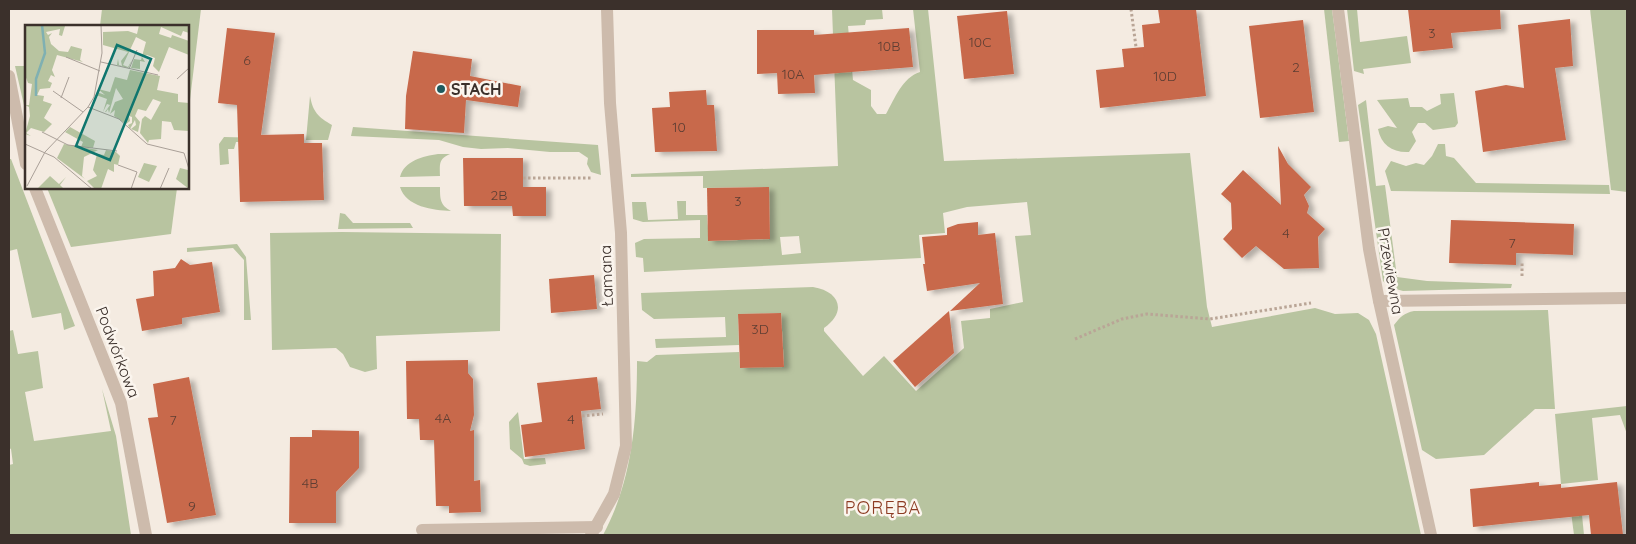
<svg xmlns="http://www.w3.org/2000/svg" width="1636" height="544" font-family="Quicksand,sans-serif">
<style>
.green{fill:#b8c4a0;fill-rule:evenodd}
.building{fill:#c8694b;filter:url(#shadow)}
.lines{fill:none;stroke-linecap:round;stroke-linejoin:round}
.path{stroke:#b9a596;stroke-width:3;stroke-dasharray:2.5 2.5;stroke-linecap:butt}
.lane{stroke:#cdbbac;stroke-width:12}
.street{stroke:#cdbbac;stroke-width:12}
.poi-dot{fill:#1f5a5e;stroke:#fbf5ee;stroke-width:2}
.labels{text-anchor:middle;stroke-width:5;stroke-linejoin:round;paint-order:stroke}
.number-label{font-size:14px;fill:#5e3e33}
.poi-label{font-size:16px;font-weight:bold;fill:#3b302b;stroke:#fbf5ee;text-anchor:start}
.street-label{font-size:16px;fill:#3b302b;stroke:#fbf5ee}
.neighbourhood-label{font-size:18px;letter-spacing:1px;fill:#8c3b22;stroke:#fbf5ee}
.inset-river{fill:none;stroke:#7fb0b2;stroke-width:2.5}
.inset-road{fill:none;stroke:#aaa098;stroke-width:1}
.view{fill:#0f766e;fill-opacity:0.15;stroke:#0f766e;stroke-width:2.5}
.inset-edge{fill:none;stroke:#3b302b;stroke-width:2.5}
</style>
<defs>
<filter id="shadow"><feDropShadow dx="5.5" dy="3" stdDeviation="2.5" flood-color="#0004"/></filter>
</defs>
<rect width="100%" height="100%" fill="#f4ebe1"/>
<g class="green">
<path d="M102 9H201L188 116V26H100Z"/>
<path d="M832 9H882L883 19 866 20 865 25 848 26 853 80 871 90V106L877 114H886C895 98 902 78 920 72L913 9H928L944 161 1190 153 1207 307 1212 327 1315 308 1335 314 1358 313 1369 320 1376 334 1421 535H603C632 481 637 422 637 361L647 362 656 355 739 352 740 368 784 366 781 313 738 314 739 345 656 348 655 339 726 337 725 317 654 319 642 310 641 293 813 287C839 291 848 311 824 328V331L863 376 884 356 916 391 964 348 961 321 990 318V309L1023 302 1015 236 1031 235 1027 202 967 207 943 213 945 233 919 235 921 258 644 272 643 258 636 257 635 243 644 239 700 238V220L643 222 633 219 632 202H646L648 220 678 219 677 201H686V215H707L709 241 770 239 769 187 703 188V176L631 177V174L838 166ZM799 236 801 253 782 255 780 237Z"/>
<path d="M1324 9H1332L1349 141 1339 142Z"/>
<path d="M1347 9H1357L1360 42 1407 36 1411 63 1363 69 1364 74 1354 71Z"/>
<path d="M1590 9H1627V192L1611 190Z"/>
<path d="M15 66H26V114Z"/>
<path d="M1454 93 1458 123 1455 127 1433 130 1425 123H1418L1412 132 1416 141 1409 152C1393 153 1381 145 1378 129L1388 126 1397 128 1377 100 1408 98 1410 107H1422L1427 111 1441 104 1440 94Z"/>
<path d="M310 96C313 112 318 117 332 125L328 140H306Z"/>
<path d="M1366 100 1376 186 1385 185 1397 277 1427 281 1512 284 1511 288 1403 291 1389 287 1383 281 1358 105Z"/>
<path d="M353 127 598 145 601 175 591 172 587 164 588 158 579 152H550L508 148 481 149 463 147 439 140 351 136Z"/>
<path d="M224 137 263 138V142H236L234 149H228L229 164 220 165 219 144Z"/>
<path d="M1438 144H1445L1446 156 1454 158 1476 183 1609 185 1610 194 1391 191 1385 171 1391 161 1406 166 1416 163 1424 165 1432 156Z"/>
<path d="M438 154H450C438 159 440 165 440 176L400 177C404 161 423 156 438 154Z"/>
<path d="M9 159H11L75 326 64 330 61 313 32 318 17 249 9 251Z"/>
<path d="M400 187H440C440 199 440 205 451 211 433 210 406 207 400 187Z"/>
<path d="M47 188H177L171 234 71 247Z"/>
<path d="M340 213 345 214 353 223H410L413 228 338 229Z"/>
<path d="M342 232 501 234 500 331 376 336 377 369 365 372 350 367 343 354 336 348 272 350 270 233Z"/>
<path d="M237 244 246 257 251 320H244V260L233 248 187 252V248Z"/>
<path d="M1548 310 1555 409H1535L1484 455 1436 459 1422 450 1394 325C1400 317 1404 313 1414 311Z"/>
<path d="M13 330 18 354 38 351 43 388 25 392 34 441 111 431 102 389 116 436 131 535H9V465L13 464 11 449 9 448V331Z"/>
<path d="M1627 406V434L1620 415 1592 418 1598 480 1561 484 1555 414Z"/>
<path d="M518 412 524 459 545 458 546 464 530 466 524 464 522 459 510 449 509 422Z"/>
<path d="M1580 495 1584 535H1574L1569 496Z"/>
</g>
<g class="building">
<path d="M1158 9H1196L1206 96 1100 108 1096 70 1124 67 1122 49 1144 47 1142 25 1160 23Z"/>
<path d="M1408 9H1500L1501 29 1451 33 1453 48 1413 52Z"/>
<path d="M1007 11 1014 74 964 79 957 16Z"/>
<path d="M1570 19 1573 66 1555 68 1566 140 1483 152 1475 91 1506 85 1524 88 1518 25Z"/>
<path d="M1303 20 1314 112 1260 118 1249 26Z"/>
<path d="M227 28 275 33 261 135 304 134V143H322L324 200 240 202 237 105 218 103Z"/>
<path d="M909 28 913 67 814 75 815 93 778 94 777 73 757 74V30H814V35Z"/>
<path d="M413 51 472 59 470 76 521 86 518 107 466 100 464 133 405 129 406 96Z"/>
<path d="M706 90 707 105H714L717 151 655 152 652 108 670 107 669 92Z"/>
<path d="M1278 146 1288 164 1311 187 1304 195 1309 206 1307 213 1325 229 1318 237 1319 268 1284 269 1256 246 1242 258 1223 239 1232 229 1231 203 1221 194 1243 170 1281 205Z"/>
<path d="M463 158H523V187H546V216H513L512 206H464Z"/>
<path d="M769 187 770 239 708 241 707 188Z"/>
<path d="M1451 220 1574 224 1573 255 1516 253V265L1449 263Z"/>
<path d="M978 222V235L995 233 1003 304 950 311 980 283 927 291 923 264H925L922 237 947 235V228L958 224Z"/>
<path d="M181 259 190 265 212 262 220 312 182 318V324L142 331 136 299 154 296 153 271 175 268Z"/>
<path d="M594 275 597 309 551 313 549 279Z"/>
<path d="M949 311 954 353 915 387 893 361Z"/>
<path d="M781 313 784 367 740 368 738 314Z"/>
<path d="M468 360V373L473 379 474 415 470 431 474 430V481L480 480 481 512 449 513V506H436L434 440H420L419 419H407L406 361Z"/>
<path d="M189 377 216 515 167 523 148 418 158 417 153 384Z"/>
<path d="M597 377 601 409 581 411 585 449 525 457 521 425 542 422 537 383Z"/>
<path d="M312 430 359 431V468L336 492V523H289L290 437H312Z"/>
<path d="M1539 482V486L1561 484V488L1617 482 1623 535H1591L1589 515 1473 527 1470 489Z"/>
</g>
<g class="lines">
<g class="path">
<path d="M1131 9 1136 47"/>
<path d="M523 178H593"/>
<path d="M1522 276V261"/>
<path d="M1075 339 1122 319 1147 314 1210 319 1311 303"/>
<path d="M582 416 603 414"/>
</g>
<g class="lane">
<path d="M1379 301 1627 298"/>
<path d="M422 530 597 527"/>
</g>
<g class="street">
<path d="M1338 9 1369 249 1379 301 1431 535"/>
<path d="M9 76 26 164"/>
<path d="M35 188 121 403 146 535"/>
<path d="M591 535 614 494 626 446 621 233 610 103 607 9"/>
</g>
</g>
<circle class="poi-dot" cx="441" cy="89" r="5"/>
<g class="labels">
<g class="number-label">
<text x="1432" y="38">3</text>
<text x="980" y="47">10C</text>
<text x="889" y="51">10B</text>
<text x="247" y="65">6</text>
<text x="1296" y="72">2</text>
<text x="793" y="79">10A</text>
<text x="1165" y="81">10D</text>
<text x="679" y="132">10</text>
<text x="499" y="200">2B</text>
<text x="738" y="206">3</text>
<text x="1286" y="238">4</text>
<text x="1512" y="248">7</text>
<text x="760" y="334">3D</text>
<text x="443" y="423">4A</text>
<text x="571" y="424">4</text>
<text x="173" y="425">7</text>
<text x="310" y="488">4B</text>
<text x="192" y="511">9</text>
</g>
<g class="poi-label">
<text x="451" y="95">STACH</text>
</g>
<g class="street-label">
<text transform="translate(1391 271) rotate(80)" y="6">Przewiewna</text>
<text transform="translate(606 276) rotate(-92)" y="6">Łamana</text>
<text transform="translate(118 352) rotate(69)" y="6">Podwórkowa</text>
</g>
<g class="neighbourhood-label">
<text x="883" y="514">PORĘBA</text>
</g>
</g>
<g transform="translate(25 25)">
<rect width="164" height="164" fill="#f4ebe1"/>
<path d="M0 0H48L40 1 37 11 34 10 35 4 21 7 23 10 27 8 24 12 26 19 34 26 43 27 46 21 57 24 55 35 58 37 32 30 27 45 30 52 26 50 23 56 27 58 25 63 15 64 12 70 19 71 18 76 27 79 19 93 27 99 19 107 6 103 1 108 6 111 0 109 5 91 4 82 0 80H4L7 59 3 58 0 50ZM114 0H164V8L158 6 156 11 136 2 134 9 146 13 147 10 164 16V30L144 22 134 47 128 41 130 33 122 30 117 32 120 37 115 36V44L106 43 109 34 116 35 121 17 111 12 98 40 103 42 107 35 104 42 103 43 92 40 93 34 94 40 97 41 96 36 103 27 78 20V7L103 6 112 9ZM105 45 135 51 132 65 153 69V77L164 78V106L149 105 146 97 137 96 136 114 124 115 123 118 115 108 117 94 120 91 126 95 136 77 128 74 121 86 113 84 110 91 115 97 113 107 106 104 111 100 110 95 105 104 103 100 107 98V92L104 91 105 96 101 99 89 91 90 85 85 89 90 77 98 74 91 63 84 88 83 84 81 87H80L85 80 82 79 78 87 82 74 71 70 72 67 80 70 73 64 85 67 90 52 102 55ZM45 102 70 116 68 123 56 122 58 117 40 107ZM39 119 73 125 59 132 57 151 60 154 32 133ZM81 125 91 127 95 131 93 140 89 139V147L83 144 76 164H70L62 156 72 151 68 145 72 129 79 130ZM119 138 132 141 124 157 113 152ZM155 143 163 145 164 164 151 154ZM25 151 34 159 41 152 35 160 39 164H12Z" fill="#b8c4a0"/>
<path class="inset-river" d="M11 71V54L20 28 17 0"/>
<path class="inset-road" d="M41 32 75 46M76 37 133 50M104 44 112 25M152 54 164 43M28 66 58 87M36 73 44 52M63 82 94 94 122 119 159 128M17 107 43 120 92 126M0 119 29 132 67 164M159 128 164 144M93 140 112 147 106 164M2 161 20 127 63 82 69 72 77 28 76 0M135 164 144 143"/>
<path class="view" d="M92 20 126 34 85 135 51 121Z"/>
<rect width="164" height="164" class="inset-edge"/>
</g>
<rect width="1636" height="544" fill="none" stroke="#3b302b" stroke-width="20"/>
</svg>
